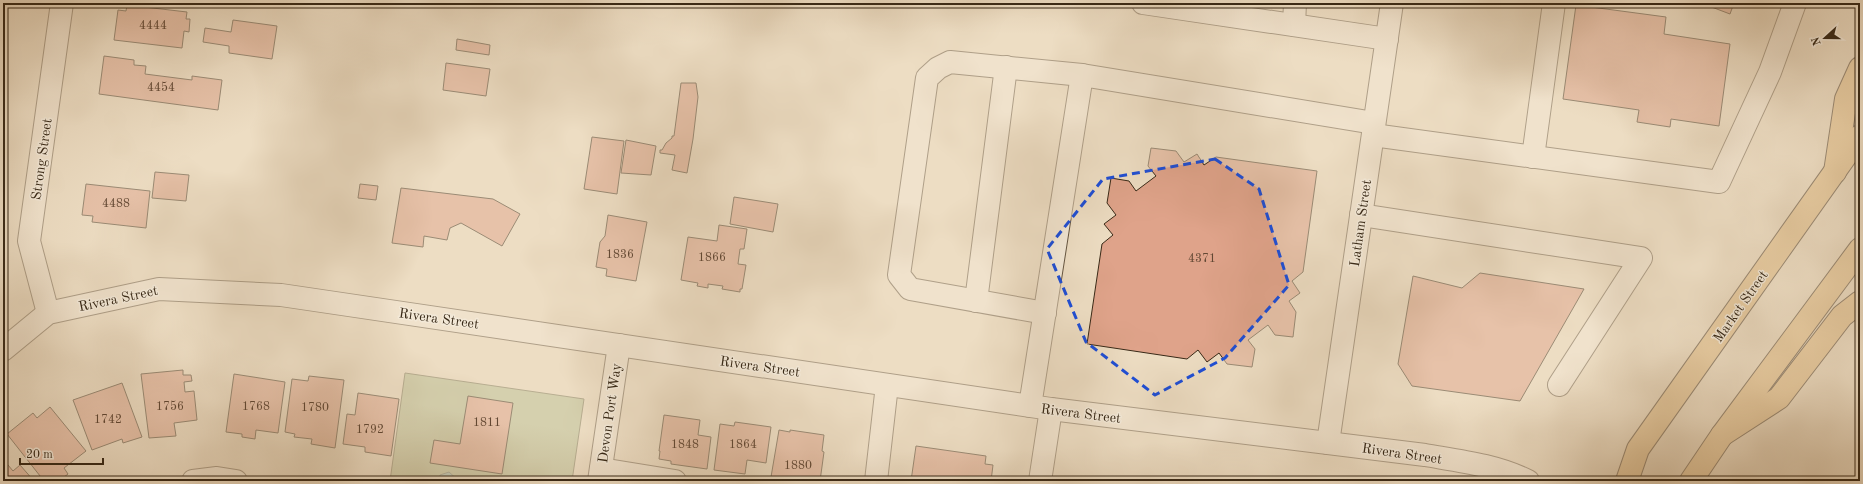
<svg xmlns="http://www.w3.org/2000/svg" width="1863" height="484" font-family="'Old Standard TT',serif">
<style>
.green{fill:#b8c194;stroke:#787556}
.water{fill:#99bcb2;stroke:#728174}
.building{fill:#dfa38a;stroke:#382917}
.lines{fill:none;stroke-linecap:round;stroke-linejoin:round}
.minor-casing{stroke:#655642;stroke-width:24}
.major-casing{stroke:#382917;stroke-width:24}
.highway-casing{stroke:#382917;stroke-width:24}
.minor{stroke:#f3e9d8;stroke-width:22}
.major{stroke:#e6be82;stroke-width:22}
.highway{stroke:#e6be82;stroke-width:22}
.marked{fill:none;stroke:#1d4ed8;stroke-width:3;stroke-dasharray:8 5;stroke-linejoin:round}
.labels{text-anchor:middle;stroke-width:3;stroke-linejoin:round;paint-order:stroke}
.number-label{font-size:12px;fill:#624834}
.street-label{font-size:14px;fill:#382917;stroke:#f3e9d8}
</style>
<rect width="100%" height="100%" fill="#edddc3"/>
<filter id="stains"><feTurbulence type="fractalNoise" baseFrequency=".005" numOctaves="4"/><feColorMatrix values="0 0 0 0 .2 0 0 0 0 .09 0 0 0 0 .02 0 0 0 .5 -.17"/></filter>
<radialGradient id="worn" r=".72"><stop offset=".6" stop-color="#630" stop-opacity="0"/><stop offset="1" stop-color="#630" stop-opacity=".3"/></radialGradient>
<path class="green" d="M405 373 584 399 572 481H390Z"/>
<path class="water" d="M449 472 459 481H439L440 475Z"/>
<g class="building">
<path d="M1701 3H1734L1730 14Z"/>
<path d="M127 5 187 12 186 19H190L189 32 184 31 182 48 114 40 118 10 126 11Z"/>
<path d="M1576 5 1666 17 1664 34 1730 44 1719 126 1671 119 1670 127 1637 122 1639 110 1563 99Z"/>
<path d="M233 20 277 26 272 59 229 53V46L203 42 205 28 231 32Z"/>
<path d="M457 39 490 45 489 55 456 50Z"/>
<path d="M104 56 134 60V65L146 66 145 74 192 80V76L222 80 218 110 99 94Z"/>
<path d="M446 63 490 69 486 96 443 90Z"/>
<path d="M681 83H696L698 97 693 139 687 173 672 170 675 155 660 153V150H662L666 143 672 138V136H674Z"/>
<path d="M592 137 624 141 617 194 584 189Z"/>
<path d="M626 140 656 146 651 175 621 173Z"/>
<path d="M1151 148 1176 151 1184 162 1197 154 1204 165 1216 157 1317 171 1303 272 1292 281 1300 293 1289 301 1296 312 1293 337 1275 335 1268 325 1248 340 1255 349 1252 367 1227 364 1219 353 1207 362 1198 350 1187 359 1087 344 1102 244 1113 235 1104 224 1116 215 1107 203 1111 178 1129 181 1136 191 1156 176 1148 166Z"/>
<path d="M155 172 189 175 186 201 152 198Z"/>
<path d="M86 184 150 191 146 228 92 222 93 216 82 215Z"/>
<path d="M360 184 378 186 376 200 358 198Z"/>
<path d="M401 188 493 199 520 214 502 246 461 223 450 228 447 240 424 236 423 247 392 243Z"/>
<path d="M734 197 778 204 773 232 730 224Z"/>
<path d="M608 215 647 222 636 281 606 276 607 269 596 267 600 242 605 236Z"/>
<path d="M719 225 747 229 744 249H740L738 264 746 265 742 289H740V292L722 289 723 286 708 284V288L697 286 698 283 681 280 688 237 717 241Z"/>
<path d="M1480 273 1584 289 1520 401 1412 386 1398 364 1413 276 1462 288Z"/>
<path d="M183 370V375H191L192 381 184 382 185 392 194 391 197 420 174 423 176 436 149 438 141 374Z"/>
<path d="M234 374 285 382 278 433 256 430 255 439 242 437V434L226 432Z"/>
<path d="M309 376 344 380 335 448 311 444 312 439 294 437 295 434 285 432 292 379 308 381Z"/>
<path d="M122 383 142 437 123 443 122 439 92 450 73 400Z"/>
<path d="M358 393 399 399 391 456 365 452V447L343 444 347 414 355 415Z"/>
<path d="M468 396 513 403 502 474 430 463 434 440 460 444Z"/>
<path d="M50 407 86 451 64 468 68 474 59 481H44L7 434 33 413 37 418Z"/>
<path d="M664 415 700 420 698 435 711 437 707 469 671 464V461L659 459 660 451H659Z"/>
<path d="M735 422 771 427 766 463 747 460 745 474 714 470 720 424 734 426Z"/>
<path d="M779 430 790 432V430L824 435 822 451 824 452 820 481H794L771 477Z"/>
<path d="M916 446 986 456 985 464 993 465 991 481H911Z"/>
<path d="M3 459 13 471 20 465 34 481H3Z"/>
</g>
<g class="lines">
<defs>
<g id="minor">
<path d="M1143 3 1387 39"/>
<path d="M1294 25 1295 3"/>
<path d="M1373 135 1719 182 1770 72 1795 3"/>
<path d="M1533 157 1554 3"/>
<path d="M1361 215 1641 258 1559 385"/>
<path d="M976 301 1006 67"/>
<path d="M48 313 29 241 62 3"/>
<path d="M1045 313 910 289 899 275 927 78 938 68 950 62 1082 75"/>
<path d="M3 350 48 313 159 289 281 295 1051 409 1425 455C1460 461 1496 465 1528 481"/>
<path d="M1030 406 1082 75 1374 123"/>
<path d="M1328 443 1392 3"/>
<path d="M601 469 675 481"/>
<path d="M193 481 217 478 236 481"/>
<path d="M599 481 619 345"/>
<path d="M876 481 887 385"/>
<path d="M1040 481 1051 409"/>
</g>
<g id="major">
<path d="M1627 481 1638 449 1860 136"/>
<path d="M1691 481 1722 435 1860 249"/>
</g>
<g id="highway">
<path d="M1835 172 1846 99 1860 68"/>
<path d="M1722 435 1779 398 1842 316 1860 302"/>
</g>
</defs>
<use href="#minor" class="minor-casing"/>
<use href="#major" class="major-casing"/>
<use href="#highway" class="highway-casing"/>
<use href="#minor" class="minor"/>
<use href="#major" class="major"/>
<use href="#highway" class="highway"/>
</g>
<path d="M0 0H1863V484H0ZM1215 159 1259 189 1289 285 1225 358 1155 395 1086 342 1047 249 1103 179Z" fill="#edddc3" fill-opacity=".55" fill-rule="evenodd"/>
<path class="marked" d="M1215 159 1259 189 1289 285 1225 358 1155 395 1086 342 1047 249 1103 179Z"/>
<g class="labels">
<g class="number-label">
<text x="153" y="29">4444</text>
<text x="161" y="91">4454</text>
<text x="116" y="207">4488</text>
<text x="620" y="258">1836</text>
<text x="712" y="261">1866</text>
<text x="1202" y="262">4371</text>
<text x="170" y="410">1756</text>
<text x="256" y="410">1768</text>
<text x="315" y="411">1780</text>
<text x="108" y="423">1742</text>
<text x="487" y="426">1811</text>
<text x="370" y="433">1792</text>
<text x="685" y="448">1848</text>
<text x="743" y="448">1864</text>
<text x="798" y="469">1880</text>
</g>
<g class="street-label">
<text transform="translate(41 159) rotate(-82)" y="5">Strong Street</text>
<text transform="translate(1360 223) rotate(-82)" y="5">Latham Street</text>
<text transform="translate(118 298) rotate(-12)" y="5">Rivera Street</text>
<text transform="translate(1740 306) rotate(-55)" y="5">Market Street</text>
<text transform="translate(439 318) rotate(8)" y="5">Rivera Street</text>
<text transform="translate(760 366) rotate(8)" y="5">Rivera Street</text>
<text transform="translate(609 413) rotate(-82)" y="5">Devon Port Way</text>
<text transform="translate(1081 413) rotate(7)" y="5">Rivera Street</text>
<text transform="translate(1402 453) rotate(8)" y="5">Rivera Street</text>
</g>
</g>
<rect width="1863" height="484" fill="none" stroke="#edddc3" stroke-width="16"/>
<rect x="4" y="4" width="1855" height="476" fill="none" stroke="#382917" stroke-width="2"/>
<rect x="8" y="8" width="1847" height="468" fill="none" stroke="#382917"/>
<g transform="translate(1825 38) rotate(249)" stroke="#f3e9d8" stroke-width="3" paint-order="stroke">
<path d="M0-3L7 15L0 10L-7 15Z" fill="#382917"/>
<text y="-6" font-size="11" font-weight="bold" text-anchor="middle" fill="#382917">N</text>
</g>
<path d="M20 458v6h83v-6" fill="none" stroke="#382917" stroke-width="2"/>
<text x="26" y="458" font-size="12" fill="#382917" stroke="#f3e9d8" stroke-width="3" paint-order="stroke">20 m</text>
<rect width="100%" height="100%" filter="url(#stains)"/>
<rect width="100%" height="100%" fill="url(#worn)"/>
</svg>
